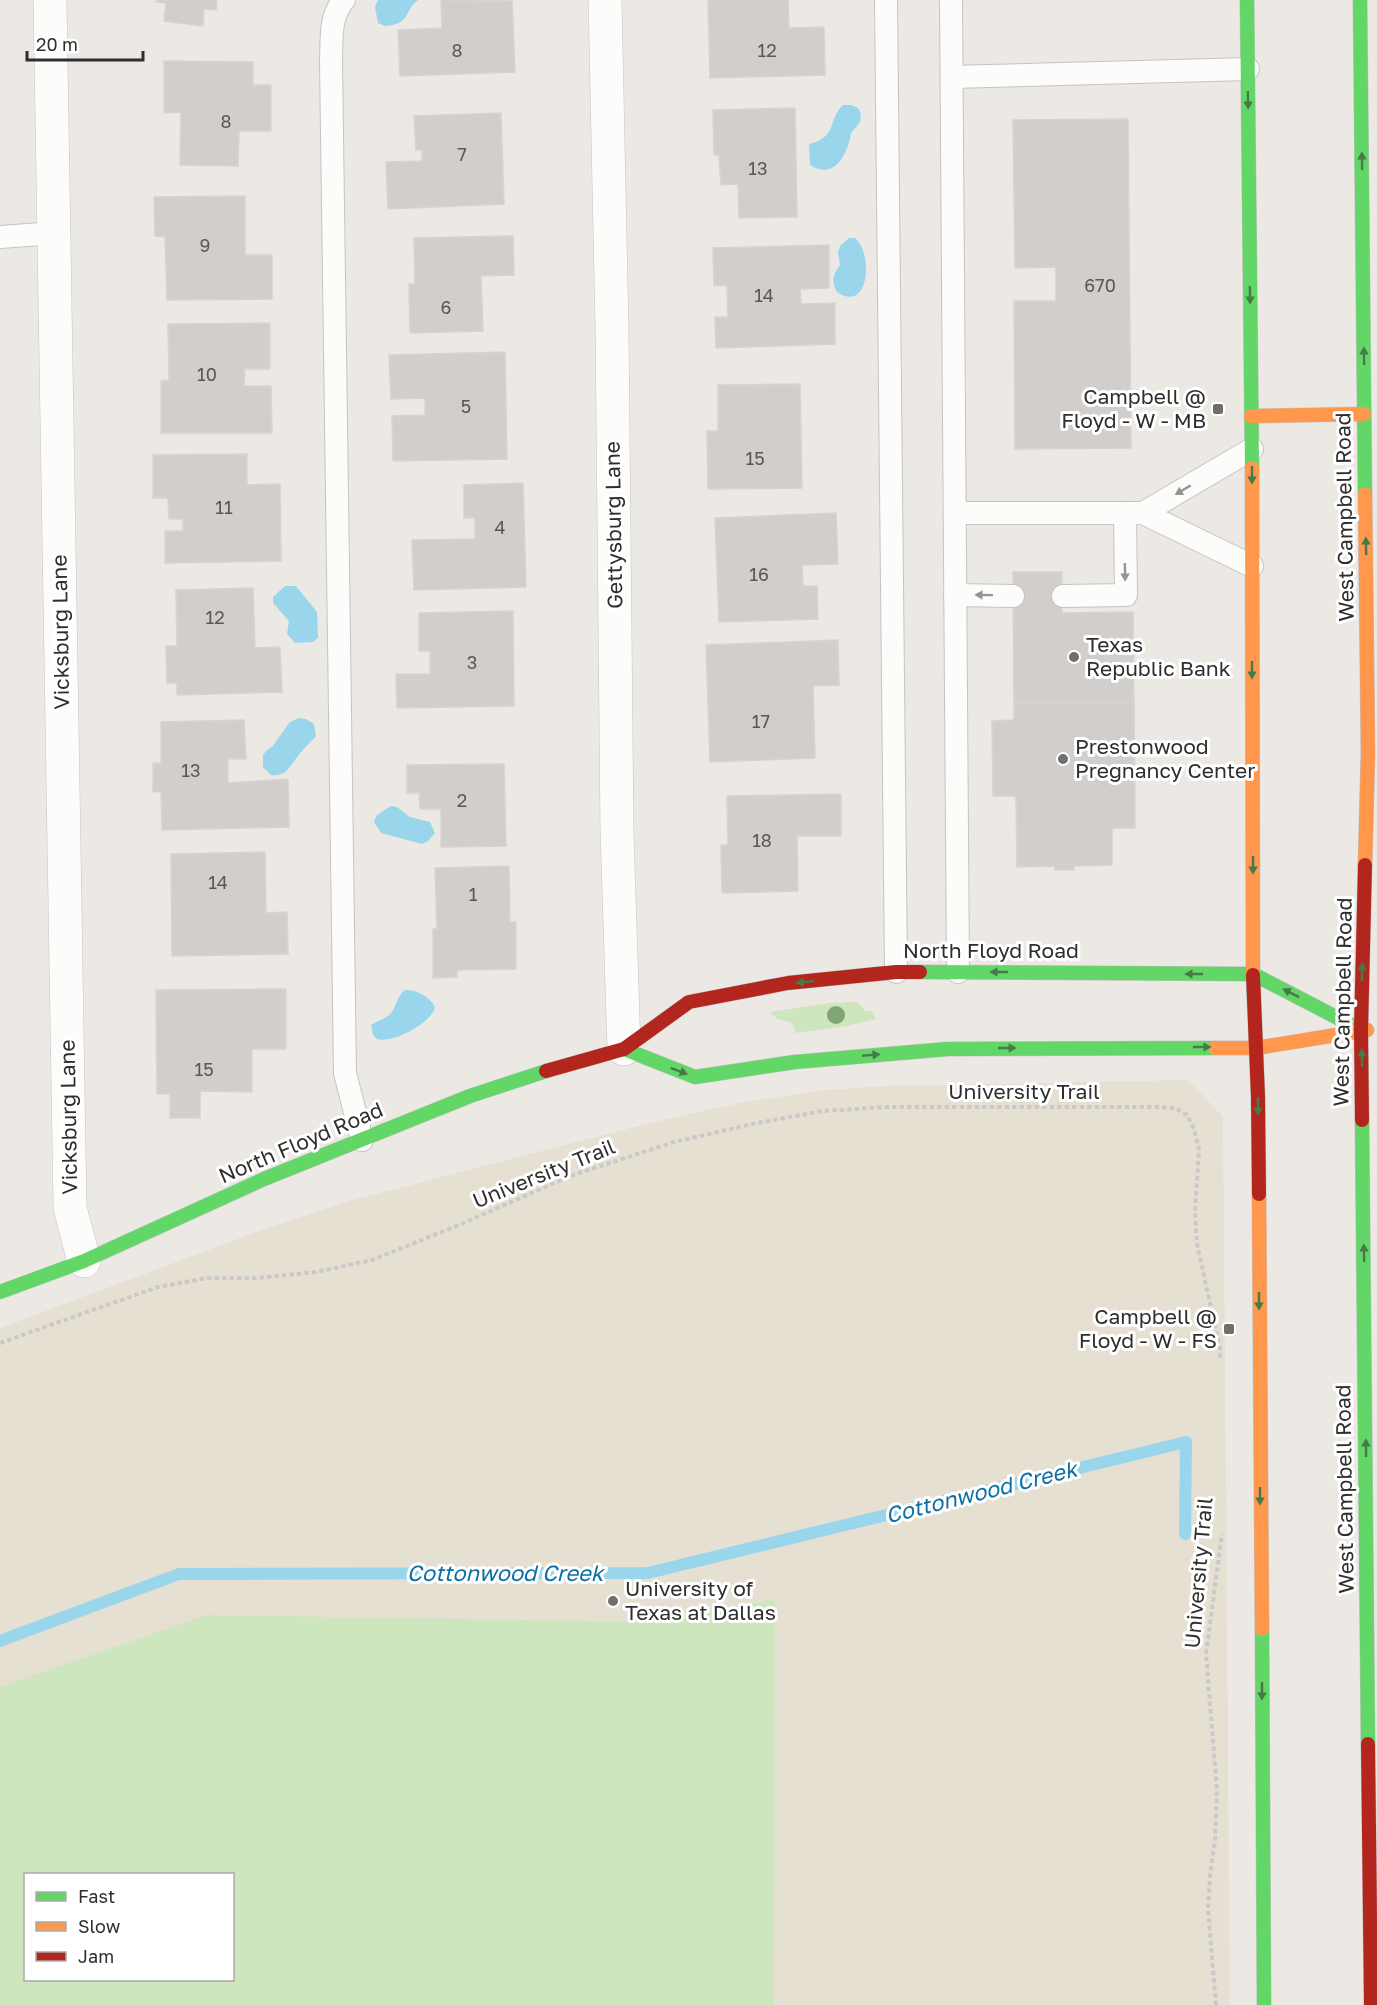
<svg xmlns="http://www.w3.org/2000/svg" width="1377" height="2005" font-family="'Golos Text',sans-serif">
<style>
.education{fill:#e6e0d3;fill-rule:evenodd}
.green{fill:#cee6be;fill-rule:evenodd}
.water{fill:#99d6ec}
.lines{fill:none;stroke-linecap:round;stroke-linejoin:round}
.stream{stroke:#99d6ec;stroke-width:12}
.building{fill:#d1cecb;stroke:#d7d4d0;stroke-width:1.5}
.lane-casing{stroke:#c5c4c5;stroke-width:24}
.street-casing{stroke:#c5c4c5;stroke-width:34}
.fast-casing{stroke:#c5c4c5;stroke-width:15}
.slow-casing{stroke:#c5c4c5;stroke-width:15}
.jam-casing{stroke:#c5c4c5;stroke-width:15}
.path{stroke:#c9c9c8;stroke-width:4;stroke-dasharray:4.5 3;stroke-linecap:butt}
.lane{stroke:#fcfcfb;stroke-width:22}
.street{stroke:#fcfcfb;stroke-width:33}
.fast{stroke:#63d668;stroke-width:14}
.slow{stroke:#ff974d;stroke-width:14}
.jam{stroke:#b3261e;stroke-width:14}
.tree{fill:#82a575}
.oneway{fill:#467a48}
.oneway2{fill:#959594}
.poi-dot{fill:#706f6e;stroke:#fff;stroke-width:2}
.labels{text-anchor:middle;stroke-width:6;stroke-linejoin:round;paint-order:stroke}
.number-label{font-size:18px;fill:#585857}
.poi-label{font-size:21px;fill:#2e2e2e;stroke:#fff;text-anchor:start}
.street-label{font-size:21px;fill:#2e2e2e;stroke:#fff}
.water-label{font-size:22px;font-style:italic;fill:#0d6fa3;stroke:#fff}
</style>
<rect width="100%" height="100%" fill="#ece8e4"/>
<path class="education" d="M1188 1080 1223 1117 1230 2005H0V1328L259 1231 353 1200 650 1123 740 1103 824 1090 889 1086ZM26 1874H232V1980H26Z"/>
<g class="green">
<path d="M858 1002 865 1011H871L876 1019 847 1026 796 1033 792 1023 778 1019 770 1012 830 1003Z"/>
<path d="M775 1599 774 2005H0V1687L206 1615 652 1622ZM232 1874V1980H26V1874Z"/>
</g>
<g class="water">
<path d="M378 0H418C403 11 412 24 385 26L378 23 375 7Z"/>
<path d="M843 105H851L858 108C865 120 858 125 851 133 848 153 835 181 810 165L809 144C839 136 827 120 843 105Z"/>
<path d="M849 238H855C874 254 869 314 837 292 830 281 834 274 840 265L838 253 840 246Z"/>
<path d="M285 586H296L317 612 318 638 313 642 295 643 287 634 289 621 273 603V597Z"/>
<path d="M299 718 306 719 314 724 316 736C312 741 307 745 303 750 292 760 289 778 271 775L263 767V755L267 750 272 747 290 722Z"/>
<path d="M391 806 397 807 410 817 430 822 435 833 428 841 422 844 381 833 374 822 377 815Z"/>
<path d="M405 990C417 990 429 996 435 1007 432 1023 392 1044 377 1039L373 1035 371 1025C378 1020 387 1019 392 1012 397 1004 397 996 405 990Z"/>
</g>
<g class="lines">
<path class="stream" d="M0 1641 179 1574 648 1573 1186 1442 1185 1534"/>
</g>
<g class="building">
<path d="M156 0H217L216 10 204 9 203 26 164 21 166 3 156 2Z"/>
<path d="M441 0 512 1 515 72 400 76 398 30 442 28Z"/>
<path d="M708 0H788L789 28 824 27 825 75 710 78Z"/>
<path d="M164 61 253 62V85H271V131H239L238 166 180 165 181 112 164 113Z"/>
<path d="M795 108 797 217 739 218 738 184 721 185 719 155H714L713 110Z"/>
<path d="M501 113 504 204 388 209 386 162 422 161V150H416L414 116Z"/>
<path d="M1128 119 1131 448 1015 449 1014 301H1056V267L1015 268 1013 120Z"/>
<path d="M245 196V255H272V299L167 300 165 237 155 236 154 197Z"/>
<path d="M513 236 514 275 481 276 483 331 410 333 409 284H415L414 238Z"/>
<path d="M829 245V288L800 289 801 304 835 303V344L716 348 715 317H728L727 285 714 286 713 248Z"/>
<path d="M270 323V369H245L244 386H271L272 433H161V381L169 380 168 324Z"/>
<path d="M505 352 507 459 393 461 392 416 425 415V398L391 399 389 355Z"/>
<path d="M800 384 802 488 708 489 707 431H718V385Z"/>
<path d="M247 454V485L280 484 281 561 165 563V531H183V519H169L168 498H153V455Z"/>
<path d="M523 483 526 587 414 590 412 540 475 539V518H464V485Z"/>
<path d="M836 513 838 564 802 565 803 586H817L818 619 719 622 715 518Z"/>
<path d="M1013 572H1062V613L1133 612 1134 702 1014 703Z"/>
<path d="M253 588 255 648 280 647 282 692 177 695V683H167L166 646H177L176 590Z"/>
<path d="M513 611 514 706 397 708 396 674H430V651H419V613Z"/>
<path d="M838 640 839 685 813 686 815 758 710 762 706 645Z"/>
<path d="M1134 702 1135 828H1112V865L1074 866V870H1055V866L1017 867 1016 796H993L992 721 1014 720V703Z"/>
<path d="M244 720 246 759H228V783L288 779 289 827 162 830 161 791 153 792V763H161V722Z"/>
<path d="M504 764 506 846 441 847V809H420L419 793H407V765Z"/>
<path d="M841 794V836H797L798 891 722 893 721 845H728L727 796Z"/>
<path d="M265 852 266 913 287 912 288 954 172 956 171 854Z"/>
<path d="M509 866 510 922H516V969L457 970V977L433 978V929H437L435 868Z"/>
<path d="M286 989V1049H252V1092L200 1091V1118H170V1094H157L156 990Z"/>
</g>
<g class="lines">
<defs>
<g id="lane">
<path d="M344 0C329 17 332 39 331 61L345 1073 362 1140"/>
<path d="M886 0 896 972"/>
<path d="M951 0 958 972"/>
<path d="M952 77 1248 69"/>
<path d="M0 237 55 233"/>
<path d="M955 513H1143L1252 566"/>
<path d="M1143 513 1252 449"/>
<path d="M955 595 1013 596"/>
<path d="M1063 596 1126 595 1125 513"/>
</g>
<g id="street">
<path d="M50 0 70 1208 84 1261"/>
<path d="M605 0 612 328 617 832 624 1049"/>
</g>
<g id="fast">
<path d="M1247 0 1252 468"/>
<path d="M1360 0 1365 494"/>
<path d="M920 972 1253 974 1361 1030"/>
<path d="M624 1049 695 1077 795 1062 948 1049 1215 1048"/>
<path d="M1362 1120 1368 1744"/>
<path d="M0 1292 84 1261 264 1179 470 1096 546 1071"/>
<path d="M1262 1629 1264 2005"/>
</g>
<g id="slow">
<path d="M1251 416 1364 414"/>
<path d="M1252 468 1253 975"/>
<path d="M1365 865 1368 753 1365 494"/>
<path d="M1215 1048H1256L1367 1030"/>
<path d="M1259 1194 1262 1629"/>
</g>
<g id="jam">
<path d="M1253 975 1258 1097 1259 1194"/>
<path d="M546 1071 624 1049 689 1002 788 983 896 972H920"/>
<path d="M1362 1120 1361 1030 1365 865"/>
<path d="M1368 1744 1371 2005"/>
</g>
</defs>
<use href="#lane" class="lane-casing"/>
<use href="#street" class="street-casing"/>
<use href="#fast" class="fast-casing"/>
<use href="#slow" class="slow-casing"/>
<use href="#jam" class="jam-casing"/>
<g class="path">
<path d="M0 1343 158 1287 207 1278H256L316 1272 372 1260 459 1225 570 1176 674 1142 757 1123 823 1111 885 1107H1160L1175 1108 1187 1115 1194 1129 1199 1150 1195 1212 1197 1244 1220 1348V1361"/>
<path d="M1216 2005 1208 1910 1210 1875 1215 1840 1217 1790 1206 1654 1222 1534"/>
</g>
<use href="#lane" class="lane"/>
<use href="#street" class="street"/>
<use href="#fast" class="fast"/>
<use href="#slow" class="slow"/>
<use href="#jam" class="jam"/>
</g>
<circle class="tree" cx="836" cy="1015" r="9"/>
<defs><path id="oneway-solid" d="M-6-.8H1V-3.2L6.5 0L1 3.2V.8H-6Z" transform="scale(1.5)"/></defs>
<g class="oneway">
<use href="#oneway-solid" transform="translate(1248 100) rotate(89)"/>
<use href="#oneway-solid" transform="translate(1362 161) rotate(-91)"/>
<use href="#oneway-solid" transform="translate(1250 295) rotate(89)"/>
<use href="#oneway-solid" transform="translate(1364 356) rotate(-91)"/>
<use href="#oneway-solid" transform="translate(1252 475) rotate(90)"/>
<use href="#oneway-solid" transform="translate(1366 546) rotate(-91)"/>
<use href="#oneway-solid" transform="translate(1252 670) rotate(90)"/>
<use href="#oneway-solid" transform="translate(1253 865) rotate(90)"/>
<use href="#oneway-solid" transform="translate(999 972) rotate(-180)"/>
<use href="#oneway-solid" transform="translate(1362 972) rotate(-89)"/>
<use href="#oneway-solid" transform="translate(1194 974) rotate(-180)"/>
<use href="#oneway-solid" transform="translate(805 982) rotate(174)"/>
<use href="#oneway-solid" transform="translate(1291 993) rotate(-153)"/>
<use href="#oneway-solid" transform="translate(1202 1047)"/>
<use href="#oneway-solid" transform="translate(1007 1048)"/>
<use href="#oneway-solid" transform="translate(871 1055) rotate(-5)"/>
<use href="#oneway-solid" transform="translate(1362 1058) rotate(-91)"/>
<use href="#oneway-solid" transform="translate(679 1071) rotate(21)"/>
<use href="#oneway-solid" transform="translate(1258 1106) rotate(89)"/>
<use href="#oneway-solid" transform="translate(1364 1253) rotate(-91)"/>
<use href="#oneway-solid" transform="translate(1259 1301) rotate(90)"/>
<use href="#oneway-solid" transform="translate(1366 1448) rotate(-91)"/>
<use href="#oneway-solid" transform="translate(1260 1496) rotate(90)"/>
<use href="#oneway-solid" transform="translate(1262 1691) rotate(90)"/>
</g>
<g class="oneway2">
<use href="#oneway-solid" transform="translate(1183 490) rotate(149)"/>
<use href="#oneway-solid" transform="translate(1125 572) rotate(89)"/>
<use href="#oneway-solid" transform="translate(984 595) rotate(-179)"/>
</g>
<g class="poi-dot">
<rect x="1212" y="403" width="12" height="12" rx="3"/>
<circle cx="1074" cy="657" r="6"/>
<circle cx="1063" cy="759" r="6"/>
<rect x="1223" y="1323" width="12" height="12" rx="3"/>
<circle cx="613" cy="1601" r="6"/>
</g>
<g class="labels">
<g class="number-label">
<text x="457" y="57">8</text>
<text x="767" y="57">12</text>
<text x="226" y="128">8</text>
<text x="462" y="161">7</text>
<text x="758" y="175">13</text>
<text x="205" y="252">9</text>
<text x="1100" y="292">670</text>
<text x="764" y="302">14</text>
<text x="446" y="314">6</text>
<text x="207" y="381">10</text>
<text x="466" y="413">5</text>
<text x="755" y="465">15</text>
<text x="224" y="514">11</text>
<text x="500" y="534">4</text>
<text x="759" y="581">16</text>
<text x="215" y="624">12</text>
<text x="472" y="669">3</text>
<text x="761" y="728">17</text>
<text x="191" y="777">13</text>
<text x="462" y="807">2</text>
<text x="762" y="847">18</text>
<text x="218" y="889">14</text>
<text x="473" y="901">1</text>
<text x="204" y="1076">15</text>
</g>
<g class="poi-label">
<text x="1206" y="404" text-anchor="end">Campbell @<tspan x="1206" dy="24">Floyd - W - MB</tspan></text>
<text x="1086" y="652">Texas<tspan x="1086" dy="24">Republic Bank</tspan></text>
<text x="1075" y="754">Prestonwood<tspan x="1075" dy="24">Pregnancy Center</tspan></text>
<text x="1217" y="1324" text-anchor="end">Campbell @<tspan x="1217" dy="24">Floyd - W - FS</tspan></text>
<text x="625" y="1596">University of<tspan x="625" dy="24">Texas at Dallas</tspan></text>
</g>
<g class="street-label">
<text transform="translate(1345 517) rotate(-91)" y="7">West Campbell Road</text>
<text transform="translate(614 525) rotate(-91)" y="7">Gettysburg Lane</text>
<text transform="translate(61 632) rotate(-91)" y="7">Vicksburg Lane</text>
<text x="991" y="958">North Floyd Road</text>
<text transform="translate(1343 1002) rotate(-89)" y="7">West Campbell Road</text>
<text x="1024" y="1099">University Trail</text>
<text transform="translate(69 1117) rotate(-91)" y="7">Vicksburg Lane</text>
<text transform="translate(301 1143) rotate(-23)" y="7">North Floyd Road</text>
<text transform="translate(544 1174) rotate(-22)" y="7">University Trail</text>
<text transform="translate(1345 1489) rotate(-91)" y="7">West Campbell Road</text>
<text transform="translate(1199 1573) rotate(-85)" y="7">University Trail</text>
</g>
<g class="water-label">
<text transform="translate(981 1492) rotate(-14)" y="8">Cottonwood Creek</text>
<text x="505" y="1581">Cottonwood Creek</text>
</g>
</g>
<rect x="24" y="1873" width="210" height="108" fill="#ffffff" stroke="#ababab" stroke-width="1.5"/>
<rect x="36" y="1892" width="30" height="9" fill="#63d668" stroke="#ababab" stroke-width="1.5"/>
<text x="78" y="1903" font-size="18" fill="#2e2e2e">Fast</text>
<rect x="36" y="1922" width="30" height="9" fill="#ff974d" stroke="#ababab" stroke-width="1.5"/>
<text x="78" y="1933" font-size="18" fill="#2e2e2e">Slow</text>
<rect x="36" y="1952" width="30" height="9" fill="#b3261e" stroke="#ababab" stroke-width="1.5"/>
<text x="78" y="1963" font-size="18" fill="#2e2e2e">Jam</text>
<path d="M27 51v9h116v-9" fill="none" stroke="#2e2e2e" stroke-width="3"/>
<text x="36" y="51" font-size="18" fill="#2e2e2e" stroke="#ffffff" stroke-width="4.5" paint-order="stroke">20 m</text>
</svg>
